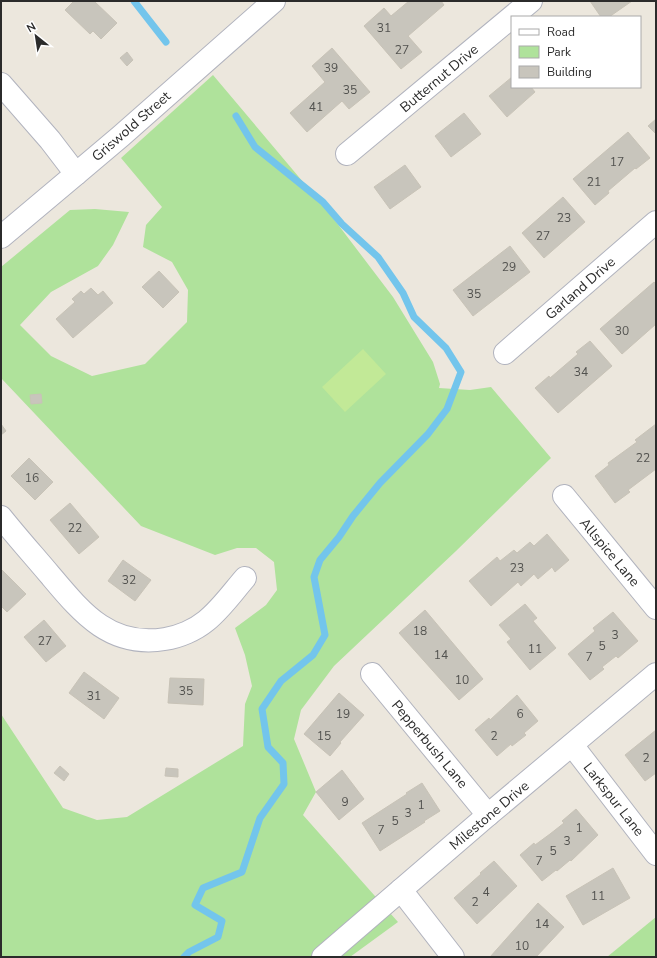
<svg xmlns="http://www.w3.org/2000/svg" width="657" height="958" font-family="'Nunito Sans',sans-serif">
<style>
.green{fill:#afe29b}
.pitch{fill:#c2e997}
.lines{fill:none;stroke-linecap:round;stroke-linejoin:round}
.stream{stroke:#73c5ec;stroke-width:7}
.building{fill:#c8c5bc;stroke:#c8c3b7}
.street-casing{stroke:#b1b3be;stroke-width:24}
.secondary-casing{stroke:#b1b3be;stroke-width:24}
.street{stroke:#fff;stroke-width:22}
.secondary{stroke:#fff;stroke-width:22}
.labels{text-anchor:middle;stroke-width:3;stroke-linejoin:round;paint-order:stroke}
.number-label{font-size:12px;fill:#52524f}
.street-label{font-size:14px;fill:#2b2b2b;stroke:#fff}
</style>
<rect width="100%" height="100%" fill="#ece7dd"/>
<g class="green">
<path d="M213 75 330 214 393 297 433 362 440 384 439 388 470 390 491 387 551 458 456 551 334 666 301 710 294 739 316 792 303 815 398 922 350 957H1V714L63 808 97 820 127 817 243 746 245 704 252 686 245 655 235 628 266 605 277 590 274 562 256 548H237L215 555 141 526 1 378V267L70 210 95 209 129 212 113 245 98 266 51 292 20 325 51 356 92 376 145 364 187 322 188 290 172 262 143 247 146 225 162 207 121 158Z"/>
<path d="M656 917V957H607Z"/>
</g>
<path class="pitch" d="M363 349 386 374 345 412 322 387Z"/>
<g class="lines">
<g class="stream">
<path d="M134 1 166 42"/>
<path d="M184 957 189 952 218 937 222 921 195 905 203 888 242 872 260 818 284 784 283 763 268 747 262 709 281 681 313 655 325 635 314 577 320 560 339 537 353 516 380 483 428 434 447 409 461 372 446 348 414 317 403 293 378 257 342 224 323 202 255 147 236 116"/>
</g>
</g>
<g class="building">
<path d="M74 1H94L117 23 101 39 93 31 90 34 65 10Z"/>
<path d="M409 1H441L444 5 408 36 422 52 401 69 364 26 384 8 391 16Z"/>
<path d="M590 1H632L609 17H601Z"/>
<path d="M332 48 370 92 349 109 342 101 307 132 290 113 325 82 312 66Z"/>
<path d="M127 52 133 60 127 66 120 58Z"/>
<path d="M512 77V87H531L535 92 507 117 489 96Z"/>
<path d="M464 113 481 134 451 157 435 136Z"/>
<path d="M656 119V134L648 126Z"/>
<path d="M628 132 650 158 636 169 635 168 608 191 609 193 595 205 573 179Z"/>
<path d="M405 165 421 187 390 209 374 187Z"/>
<path d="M563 197 585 222 544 258 522 233Z"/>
<path d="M510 246 530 272 473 316 453 290Z"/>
<path d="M159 271 179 292 163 308 142 287Z"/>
<path d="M654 282 656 284V324L622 354 600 329Z"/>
<path d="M91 288 98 295 103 291 113 303 73 338 56 319 75 302 72 299 81 291 84 294Z"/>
<path d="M590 341 612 366 558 413 535 388 549 376 550 378 578 354 576 352Z"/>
<path d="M41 394 42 403 31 404 30 395Z"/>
<path d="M1 424 6 431 1 435Z"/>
<path d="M656 424V469L628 490 630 492 615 503 595 476 609 465 608 463 637 442 635 440Z"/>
<path d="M29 458 53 482 35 500 11 476Z"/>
<path d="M70 503 99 537 79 554 50 520Z"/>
<path d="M547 534 569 560 555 572 552 567 538 579 534 574 521 586 518 582 491 606 469 581 497 557 500 561 514 550 517 553 530 542 534 546Z"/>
<path d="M123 560 151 580 135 601 108 581Z"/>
<path d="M1 569 26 594 7 612 1 606Z"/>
<path d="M525 604 537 618 533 621 556 648 530 670 507 642 511 639 499 625Z"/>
<path d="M425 610 483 679 459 700 399 633Z"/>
<path d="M613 612 638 641 618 658 616 656 602 667 604 669 590 680 568 654 595 631 593 628Z"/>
<path d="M44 620 66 646 46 662 24 637Z"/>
<path d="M84 672 119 698 104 719 69 693Z"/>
<path d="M170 678 204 679 203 705 168 703Z"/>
<path d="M339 693 364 715 340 742 341 743 330 756 304 734Z"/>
<path d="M517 695 538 721 524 733 526 735 512 746 511 744 497 756 475 730 489 718 490 720Z"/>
<path d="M656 730V773L645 781 625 755Z"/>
<path d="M60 766 69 774 64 781 54 773Z"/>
<path d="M166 768 178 769V777L165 776Z"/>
<path d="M342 770 364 799 339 820 316 792Z"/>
<path d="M422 783 440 811 424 821 425 822 380 851 362 823 407 794 406 793Z"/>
<path d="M576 809 598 835 571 861 570 860 557 871 556 870 542 881 520 855 534 843 535 845 550 834 564 823 562 821Z"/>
<path d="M494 861 517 886 477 924 454 898 481 874 480 873Z"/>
<path d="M613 868 630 898 583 925 566 896Z"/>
<path d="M538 903 564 927 536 957H490Z"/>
</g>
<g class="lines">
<defs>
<g id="street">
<path d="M347 154 531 1"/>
<path d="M1 237 76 174"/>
<path d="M505 353 656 222"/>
<path d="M564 496 656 608"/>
<path d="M1 517C17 537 34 556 50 575 82 613 110 648 165 639 179 637 195 630 206 621 221 609 232 593 245 578"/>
<path d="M372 674 488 815"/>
<path d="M572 745 656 854"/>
<path d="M401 890 453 957"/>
<path d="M323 957 488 815 656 674"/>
</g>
<path id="secondary" d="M1 84 50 140 76 174 121 136 274 1"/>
</defs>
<use href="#street" class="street-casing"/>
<use href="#secondary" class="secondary-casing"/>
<use href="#street" class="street"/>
<use href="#secondary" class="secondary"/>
</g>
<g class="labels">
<g class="number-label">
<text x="384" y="32">31</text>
<text x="402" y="54">27</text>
<text x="331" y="72">39</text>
<text x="350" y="94">35</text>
<text x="316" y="111">41</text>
<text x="617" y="166">17</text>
<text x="594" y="186">21</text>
<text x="564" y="222">23</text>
<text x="543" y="240">27</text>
<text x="509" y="271">29</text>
<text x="474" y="298">35</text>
<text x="622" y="335">30</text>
<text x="581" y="376">34</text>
<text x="643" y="462">22</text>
<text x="32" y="482">16</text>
<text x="75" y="532">22</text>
<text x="517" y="572">23</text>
<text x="129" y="584">32</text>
<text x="420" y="635">18</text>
<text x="615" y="639">3</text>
<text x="45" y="645">27</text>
<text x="602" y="650">5</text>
<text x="535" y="653">11</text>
<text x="441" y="659">14</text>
<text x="589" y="661">7</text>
<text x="462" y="684">10</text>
<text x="186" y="695">35</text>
<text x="94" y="700">31</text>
<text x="343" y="718">19</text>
<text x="520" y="718">6</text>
<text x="324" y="740">15</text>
<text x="494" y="740">2</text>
<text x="646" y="762">2</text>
<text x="345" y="806">9</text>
<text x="421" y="809">1</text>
<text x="408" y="817">3</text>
<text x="395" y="825">5</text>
<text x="579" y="832">1</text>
<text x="381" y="834">7</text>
<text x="567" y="845">3</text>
<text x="553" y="855">5</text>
<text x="539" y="865">7</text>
<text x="486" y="896">4</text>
<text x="598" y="900">11</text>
<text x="475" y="906">2</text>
<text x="542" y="928">14</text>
<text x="522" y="950">10</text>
</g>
<g class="street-label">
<text transform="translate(439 78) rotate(-40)" y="5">Butternut Drive</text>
<text transform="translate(131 126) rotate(-41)" y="5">Griswold Street</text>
<text transform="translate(580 288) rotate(-41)" y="5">Garland Drive</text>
<text transform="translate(610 552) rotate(50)" y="5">Allspice Lane</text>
<text transform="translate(430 744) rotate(50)" y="5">Pepperbush Lane</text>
<text transform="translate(614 799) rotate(52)" y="5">Larkspur Lane</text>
<text transform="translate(489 815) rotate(-40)" y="5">Milestone Drive</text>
</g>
</g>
<rect width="657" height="958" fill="none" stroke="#2b2b2b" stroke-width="4"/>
<rect x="511" y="16" width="130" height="72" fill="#ffffff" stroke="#aaaaaa"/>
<rect x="519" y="29" width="20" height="6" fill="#ffffff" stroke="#aaaaaa"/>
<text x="547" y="36" font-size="12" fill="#2b2b2b">Road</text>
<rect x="519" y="46" width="20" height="12" fill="#afe29b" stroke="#aaaaaa"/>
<text x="547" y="56" font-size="12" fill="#2b2b2b">Park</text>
<rect x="519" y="66" width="20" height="12" fill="#c8c5bc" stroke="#aaaaaa"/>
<text x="547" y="76" font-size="12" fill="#2b2b2b">Building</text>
<g transform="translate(36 36) rotate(330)" stroke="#ffffff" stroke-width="3" paint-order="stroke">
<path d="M0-3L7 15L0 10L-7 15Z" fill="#2b2b2b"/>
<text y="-6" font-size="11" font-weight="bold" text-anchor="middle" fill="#2b2b2b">N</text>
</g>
</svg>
